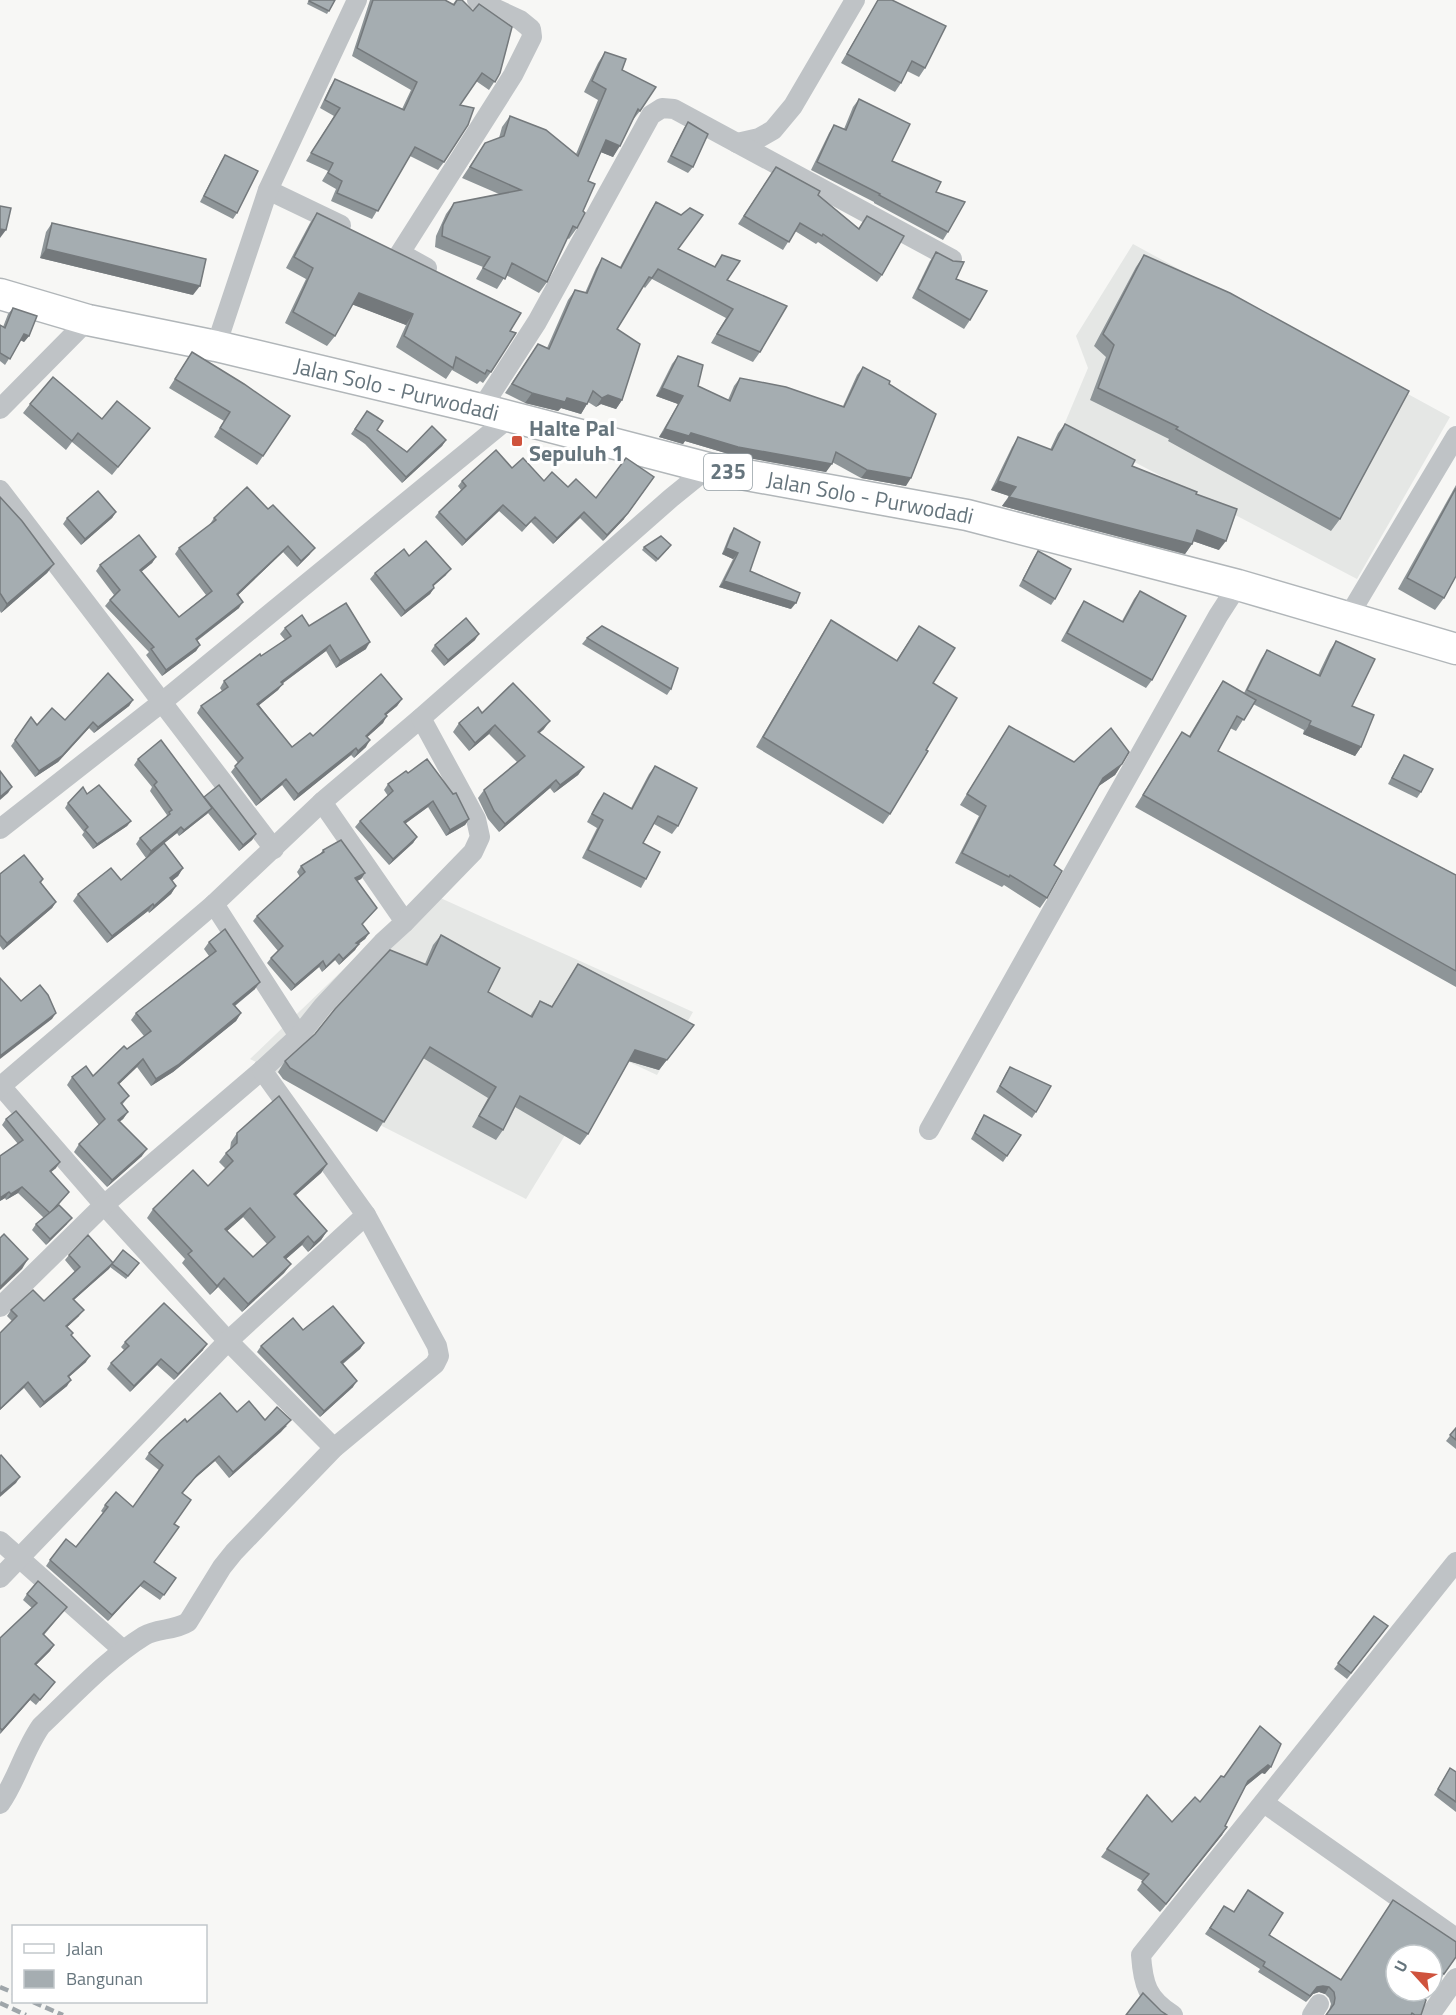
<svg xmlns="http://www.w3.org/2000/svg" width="1456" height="2015" font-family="'Titillium Web',sans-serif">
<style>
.built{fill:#e5e7e5}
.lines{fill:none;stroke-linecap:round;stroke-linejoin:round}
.primary-casing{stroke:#b1b6b9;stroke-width:33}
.minor{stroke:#bfc3c6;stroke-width:20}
.primary{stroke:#fff;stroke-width:30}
.rail{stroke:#9fa6aa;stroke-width:4.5;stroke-dasharray:9 4.5;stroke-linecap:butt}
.wall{fill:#8e9598;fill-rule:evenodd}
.shaded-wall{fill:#74797c}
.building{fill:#a5adb1;stroke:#74797c;stroke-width:1.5;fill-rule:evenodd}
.poi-dot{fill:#cf533d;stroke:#fff;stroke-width:2}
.labels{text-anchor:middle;stroke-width:6;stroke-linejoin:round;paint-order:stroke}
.shield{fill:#fff;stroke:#949ea4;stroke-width:1.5}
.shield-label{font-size:21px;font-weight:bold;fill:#66757d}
.street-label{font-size:22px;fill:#66757d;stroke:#fff}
.poi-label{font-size:22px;font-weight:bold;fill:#66757d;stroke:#fff;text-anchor:start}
</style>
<rect width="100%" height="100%" fill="#f7f7f5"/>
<g class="built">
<path d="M1133 244 1450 417 1357 579 1064 425 1088 368 1076 336Z"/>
<path d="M425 891 693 1012 657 1075 614 1055 526 1199 250 1059Z"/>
</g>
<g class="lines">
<defs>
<g id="primary">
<path id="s1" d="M0 294 88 320 216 346 481 409 708 468 967 515 1238 585 1456 649"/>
</g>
</defs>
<use href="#primary" class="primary-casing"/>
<g class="minor">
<path d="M737 143 759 138 773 130 793 106 855 0"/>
<path d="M268 190 341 225"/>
<path d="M427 268 400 253 513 75 532 37 531 29 520 20 477 0"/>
<path d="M216 346 268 190 357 0"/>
<path d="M0 409 88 320"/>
<path d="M481 409 537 322 651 115 662 108 674 109 952 259"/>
<path d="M0 490 274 849"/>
<path d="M1348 617 1456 436"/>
<path d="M322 802 405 922"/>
<path d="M0 829 161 703 510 417"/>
<path d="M214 904 299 1036"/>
<path d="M0 1085 104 1205 228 1341 334 1448"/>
<path d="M0 1087 214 904 322 802 421 718 671 498 708 468"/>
<path d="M929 1130 1218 616 1238 585"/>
<path d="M0 1307 104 1205 262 1070 299 1036 323 1006 382 943 405 922 473 852 480 837 476 819 421 718"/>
<path d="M0 1541 123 1650"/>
<path d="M0 1578 228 1341 366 1215"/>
<path d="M1264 1803 1456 1938"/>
<path d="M0 1804C17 1780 24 1750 41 1726 73 1696 107 1659 144 1636 157 1628 174 1631 188 1622L222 1567 234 1552 334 1448 435 1364 439 1356 437 1346 366 1215 262 1070"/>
<path d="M1173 2015C1147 1999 1143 1984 1141 1955L1456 1562"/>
<path d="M1312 2015 1319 2004"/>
<path d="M1430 2015 1456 1978"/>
</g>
<use href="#primary" class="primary"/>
<g class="rail">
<path d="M0 1987 14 1993"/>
<path d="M33 2002 63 2015"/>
<path d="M0 2003 26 2015"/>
</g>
</g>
<g class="wall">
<path d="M309 0H335L327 14 307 4Z"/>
<path d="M370 0H445L453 4 456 0H462L500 73 489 90 476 81 460 105 444 162 438 170 410 156 372 219 331 201 336 189 322 181 328 171 306 161 334 116 320 108 330 87 335 79 402 109 411 90 352 56Z"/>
<path d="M878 0H892L925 68 919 77 907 71 901 83 895 92 841 63Z"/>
<path d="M605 52 622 70 640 111 632 121 613 157 601 152 588 181 577 228 569 239 567 238 547 282 539 293 506 275 497 289 476 279 483 267 435 247 436 236 446 214 454 203 499 194 462 178 485 143 499 138 502 127 510 116 576 154 598 100 584 92 598 63Z"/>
<path d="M859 99 892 161 936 192 948 232 943 240 874 203V202L811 170 829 133 834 125 844 129 853 107Z"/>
<path d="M688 122 693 167 688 173 667 162 684 128Z"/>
<path d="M225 155 237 213 233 219 200 202 221 161Z"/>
<path d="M776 167 818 195 858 229 867 216 882 275 877 282 818 242 816 244 795 231 783 250 738 224Z"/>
<path d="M656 202 678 249 714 267 722 255 727 280 760 352 753 362 711 343 726 318 652 279 645 288 643 286 617 329 622 400 616 409 601 404 596 407 588 402 581 414 561 408 558 411 525 403 505 393 538 344 547 348 568 300 575 290 585 293 596 268 602 258 620 267 650 211Z"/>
<path d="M317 213 510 331 491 372 483 383 480 381 477 384 452 370 446 379 396 347 406 325 352 304 335 336 327 346 285 323 306 279 286 268 310 223Z"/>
<path d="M52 223 193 295 40 258 46 232Z"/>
<path d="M936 252 956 279 970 320 964 329 912 298 930 261Z"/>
<path d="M1144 255 1340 519 1331 531 1168 441 1169 439 1090 400 1106 357 1094 346 1136 267Z"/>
<path d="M13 308 29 336 24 342 21 340 5 365 0 361V325L3 327 8 314Z"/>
<path d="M192 352 263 456 257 465 214 437 224 421 169 388Z"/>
<path d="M678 356 698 386 728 400 734 386 740 378 843 406 857 375 863 367 889 384 906 486 861 478 832 462 826 472 732 455 685 441 683 444 659 437 678 404 656 396 672 364Z"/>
<path d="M30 404 102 419 150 428 112 475 72 442 66 450 23 413Z"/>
<path d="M367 411 377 430 407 452 446 440 442 446 402 483 365 444 351 434Z"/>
<path d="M1065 424 1132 466 1196 494 1219 550 1193 541 1192 544 1185 554 1002 506 1009 496 991 490 1012 447 1018 437 1050 450 1058 433Z"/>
<path d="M512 468 544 481 568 487 596 498 624 519 603 541 580 518 553 544 531 522 522 532 499 511 462 546 435 517 439 512 461 490 458 486 462 481Z"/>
<path d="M1456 485V576L1444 598 1435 610 1398 589Z"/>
<path d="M0 497 54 564 47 573 1 613 0 611Z"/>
<path d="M116 512 112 518 81 545 63 524 67 518Z"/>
<path d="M214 518 310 554 297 567 283 552 238 595 239 608 197 641 200 645 196 651 162 676 146 655 149 652 105 606 114 595 96 571 100 565 156 557 152 563 141 572 179 617 206 595 175 554 179 548 210 525V524Z"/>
<path d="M734 528 750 571 791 609 719 587 733 559 722 554 730 534Z"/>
<path d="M644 547 669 548 656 562 642 550Z"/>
<path d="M1038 551 1055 599 1051 605 1019 586 1034 557Z"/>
<path d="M409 556 446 575 433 586 434 588 430 594 401 617 370 579 375 573Z"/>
<path d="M1140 591 1152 680 1146 688 1061 641 1078 610 1084 601 1122 621 1134 599Z"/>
<path d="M831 620 896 661 919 626 933 683 890 814 883 824 756 747 824 631Z"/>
<path d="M309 626 366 649 336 668 326 651 282 684 278 690 259 705 292 747 313 736 402 699 397 706 386 715 383 723 367 737 366 747 354 758 351 755 294 801 282 785 256 806 231 772 238 763 197 713 201 706 222 691 220 688 224 681 285 640 280 634 285 628Z"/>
<path d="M587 638 671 689 667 695 582 644Z"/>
<path d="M475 640 444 666 431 651 435 645Z"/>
<path d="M1336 641 1361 747 1355 756 1303 734 1304 730 1253 704 1236 731 1230 728 1218 751 1456 875V987L1135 807 1182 732 1189 736 1215 693 1223 681 1244 693 1261 659 1267 650 1318 675 1330 650Z"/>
<path d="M133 700 129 706 94 733 89 728 58 762 35 777 11 746 31 717 37 725 65 720Z"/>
<path d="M482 713 544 729 539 733 584 767 578 775 554 793 550 788 499 832 488 819 478 798 484 790 517 762 489 734 469 751 453 732 459 723Z"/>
<path d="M1009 726 1074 762 1122 764 1115 775 1098 786 1054 865 1047 898 1040 908 1004 885 1002 887 955 863 979 816 960 805Z"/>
<path d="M1404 755 1421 792 1417 798 1388 784 1400 761Z"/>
<path d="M138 759 204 798 256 834 252 840 239 851 208 813 179 836 177 833 164 843 183 868 178 876 172 881 176 886 171 894 149 913 148 911 107 943 73 901 78 894 121 880 146 858 136 844 140 838 165 819 167 815 150 791 152 787 134 765Z"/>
<path d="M655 766 678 826 672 834 654 824 643 843 646 879 641 888 582 858 597 828 587 822 598 801 604 793 631 808 649 774Z"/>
<path d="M408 773 469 819 465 825 446 836 428 807 405 824 417 837 413 843 389 865 355 827 360 821 388 796 384 790 388 784Z"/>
<path d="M87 794 131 821 127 826 93 849 82 835 84 832 65 808 68 803Z"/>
<path d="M323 850 365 873 361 879 357 881 377 908 362 925 369 933 365 939 358 944 355 950 339 965 335 960 322 972 319 967 291 991 267 963 271 958 278 951 253 921 257 916 300 877 297 872 301 866 320 854Z"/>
<path d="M0 874 43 879 41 883 56 902 52 908 3 950 0 946Z"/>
<path d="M441 935 488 992 530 1016 540 1001 552 1006 578 964 694 1025 659 1070 629 1061 588 1134 580 1145 515 1107 503 1130 496 1140 472 1127 488 1098 423 1058 377 1132 283 1079 278 1072 285 1061 425 964 433 945Z"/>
<path d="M209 942 255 989 235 1006 241 1013 236 1021 173 1072 151 1086 137 1067 119 1084 129 1096 122 1105 128 1112 123 1119 119 1122 142 1156 107 1187 74 1152 79 1144 99 1125 67 1085 72 1077 93 1076 127 1049 144 1036 131 1020 136 1013 209 956 204 949Z"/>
<path d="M1010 1067 1036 1112 1032 1118 996 1092 1006 1073Z"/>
<path d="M984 1115 1021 1135 1003 1162 971 1139 980 1121Z"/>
<path d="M6 1119 56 1168 51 1172 69 1192 55 1209 67 1224 46 1245 32 1230 36 1224 44 1218 18 1193 6 1200 5 1198 0 1201V1156L18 1144 2 1125Z"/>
<path d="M237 1133 327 1164 321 1173 296 1195 327 1231 321 1240 308 1252 302 1245 286 1259 291 1264 284 1273 242 1312 218 1287 210 1295 182 1263 185 1259 147 1218 153 1209 208 1186 226 1169 219 1162 226 1153 230 1149 231 1142ZM243 1217 267 1244 253 1257 227 1231Z"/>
<path d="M69 1255 113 1262 139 1263 126 1279 110 1267 74 1300 79 1316 67 1327 86 1362 69 1377 67 1386 40 1408 24 1388 12 1321 7 1316 11 1310 44 1301 75 1272 65 1260Z"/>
<path d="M303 1330 364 1343 360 1349 343 1364 353 1387 320 1417 257 1352 261 1346Z"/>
<path d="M125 1342 203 1350 174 1380 157 1365 130 1392 107 1369 111 1363 124 1350 121 1347Z"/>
<path d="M237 1412 287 1426 229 1478 215 1461 193 1480 182 1494 174 1524 154 1562 176 1578 160 1600 140 1586 108 1621 46 1566 50 1560 76 1547 103 1513 101 1511 105 1505 133 1507 159 1470 145 1459 149 1453 187 1422Z"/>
<path d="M1456 1428V1449L1446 1441Z"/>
<path d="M27 1594 67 1607 44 1635 54 1645 50 1651 36 1665 55 1682 36 1705 30 1700 0 1734V1638L32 1608 23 1600Z"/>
<path d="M1374 1616 1388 1626 1347 1679 1334 1669Z"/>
<path d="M1260 1726 1265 1774 1262 1773 1245 1787 1225 1826 1222 1835 1160 1912 1137 1890 1143 1881 1101 1857 1147 1795 1172 1822 1200 1802 1224 1777Z"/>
<path d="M1450 1768 1456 1772V1812L1434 1795Z"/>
<path d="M1248 1890 1283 1913 1269 1935 1341 1980 1393 1900 1456 1942V1957L1440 1980 1432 1975V1955H1396V1991H1414L1426 2000 1421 2015H1326L1329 2010 1331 2004 1329 1998 1325 1994 1319 1992 1313 1994 1306 2002 1258 1972 1260 1969 1205 1934 1224 1906 1234 1912Z"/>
</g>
<g class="shaded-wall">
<path d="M606 140 620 146 613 157 598 151Z"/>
<path d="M0 229 6 230 0 238Z"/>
<path d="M46 249 200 286 193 295 40 258Z"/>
<path d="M359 293 413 314 406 325 351 304Z"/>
<path d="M24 334 29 336 24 342 20 340Z"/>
<path d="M662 388 683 396 678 404 656 396Z"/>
<path d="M532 393 567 398 587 404 581 414 561 408 558 411 525 403Z"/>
<path d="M608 395 622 400 616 409 601 404 596 407 602 398Z"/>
<path d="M665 429 691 433 832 464 826 472 732 455 685 441 683 444 659 437Z"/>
<path d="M446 440 442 446 402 483 406 477Z"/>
<path d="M867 470 911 478 906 486 861 478Z"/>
<path d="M654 477 624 519 603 541 607 535Z"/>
<path d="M998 481 1016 487 1009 496 991 490Z"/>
<path d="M1009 497 1192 544 1185 554 1002 506Z"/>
<path d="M503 505 499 511 462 546 466 540Z"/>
<path d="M116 512 112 518 81 545 85 539Z"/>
<path d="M584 512 580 518 553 544 557 538Z"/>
<path d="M1197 530 1226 541 1219 550 1190 540Z"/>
<path d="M288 546 283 552 233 600 237 594Z"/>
<path d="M315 548 310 554 297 567 301 561Z"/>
<path d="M726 548 738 553 733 559 722 554Z"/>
<path d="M156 557 152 563 136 576 140 570Z"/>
<path d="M54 564 47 573 1 613 7 604Z"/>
<path d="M451 569 446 575 428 591 433 585Z"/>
<path d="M724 581 796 603 791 609 719 587Z"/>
<path d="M434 588 430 594 401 617 405 611Z"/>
<path d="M243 602 239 608 191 645 196 639Z"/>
<path d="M479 634 475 640 444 666 448 660Z"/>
<path d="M370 642 366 649 336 668 340 661Z"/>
<path d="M200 645 196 651 162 676 166 670Z"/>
<path d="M330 645 326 651 276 688 281 682Z"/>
<path d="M283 684 278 690 253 710 257 704Z"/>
<path d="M402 699 397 706 380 720 385 714Z"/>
<path d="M133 700 129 706 94 733 98 727Z"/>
<path d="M387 716 383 723 362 742 366 736Z"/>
<path d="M550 721 544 729 532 740 538 732Z"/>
<path d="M93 722 89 728 58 762 35 777 39 771Z"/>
<path d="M495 725 489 734 469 751 475 743Z"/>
<path d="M1309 725 1361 747 1355 756 1303 734Z"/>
<path d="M370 740 366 747 354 758 358 751Z"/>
<path d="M356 748 351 755 294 801 298 794Z"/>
<path d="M1122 764 1115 775 1096 788 1103 778Z"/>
<path d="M584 767 578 775 554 793 560 785Z"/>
<path d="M286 779 282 785 256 806 261 800Z"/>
<path d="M556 780 550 788 499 832 505 824Z"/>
<path d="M12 787 8 793 0 800V797Z"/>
<path d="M433 801 428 807 399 828 404 822Z"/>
<path d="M212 808 207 814 179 836 184 830Z"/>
<path d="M469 819 465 825 446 836 450 830Z"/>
<path d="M131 821 127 826 93 849 97 844Z"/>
<path d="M181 827 177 833 146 858 151 851Z"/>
<path d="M256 834 252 840 239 851 243 845Z"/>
<path d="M417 837 413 843 389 865 393 859Z"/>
<path d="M183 868 178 876 165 886 170 878Z"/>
<path d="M365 873 361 879 351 884 355 878Z"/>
<path d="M176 886 171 894 149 913 154 906Z"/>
<path d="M56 902 52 908 3 950 7 943Z"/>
<path d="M153 904 148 911 107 943 112 936Z"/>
<path d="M369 933 365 939 352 949 356 943Z"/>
<path d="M359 944 355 950 339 965 343 959Z"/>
<path d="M339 954 335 960 322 972 326 967Z"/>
<path d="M323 961 319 967 291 991 295 985Z"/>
<path d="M260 982 255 989 228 1011 233 1004Z"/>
<path d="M56 1013 52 1019 0 1059V1056Z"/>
<path d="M241 1013 236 1021 173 1072 151 1086 156 1079Z"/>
<path d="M694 1025 659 1070 628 1061 635 1050Z"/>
<path d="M143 1059 137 1067 113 1090 118 1083Z"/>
<path d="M128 1112 123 1119 113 1127 118 1120Z"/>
<path d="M147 1149 142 1156 107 1187 112 1180Z"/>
<path d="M60 1162 56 1168 45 1177 50 1171Z"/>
<path d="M327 1164 321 1173 288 1202 294 1194Z"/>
<path d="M22 1187 18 1193 6 1200 11 1194Z"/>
<path d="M9 1192 5 1198 0 1201V1198Z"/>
<path d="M250 1208 243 1217 219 1238 225 1229Z"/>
<path d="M72 1218 67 1224 46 1245 50 1239Z"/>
<path d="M327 1231 321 1240 308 1252 314 1243Z"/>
<path d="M308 1236 302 1245 278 1266 284 1257Z"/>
<path d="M28 1259 22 1269 0 1290V1287Z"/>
<path d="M113 1263 109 1269 69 1304 73 1299Z"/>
<path d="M291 1264 284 1273 242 1312 248 1304Z"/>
<path d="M224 1278 218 1287 210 1295 217 1286Z"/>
<path d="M84 1310 79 1316 62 1332 66 1326Z"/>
<path d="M364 1343 360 1349 337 1368 341 1362Z"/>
<path d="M207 1344 203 1350 174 1380 178 1374Z"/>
<path d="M90 1356 86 1362 63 1382 68 1376Z"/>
<path d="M161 1359 157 1365 130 1392 134 1386Z"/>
<path d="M71 1380 67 1386 40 1408 44 1402Z"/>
<path d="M357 1381 353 1387 320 1417 324 1411Z"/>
<path d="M28 1382 24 1388 0 1410V1409Z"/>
<path d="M291 1420 281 1432 229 1478 233 1472Z"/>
<path d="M219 1456 215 1461 193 1480 178 1499 197 1475Z"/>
<path d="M20 1477 16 1483 0 1497V1494Z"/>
<path d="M144 1581 140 1586 108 1621 112 1615Z"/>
<path d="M54 1645 50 1651 31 1670 35 1664Z"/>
<path d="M34 1694 30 1700 0 1734 2 1730Z"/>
<path d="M1268 1765 1271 1767 1265 1774 1262 1773 1242 1789 1248 1781Z"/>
<path d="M1227 1827 1222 1835 1160 1912 1166 1904Z"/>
<path d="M1323 1986 1329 1987 1325 1994 1319 1992 1313 1994 1306 2002 1317 1987Z"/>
</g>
<g class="building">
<path d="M310 0H335L329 11 309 1Z"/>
<path d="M373 0H445L454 5 457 0H462L473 11 479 4 512 27 500 73 495 82 482 73 460 105 474 108 468 125 444 162 415 147 378 211 337 193 342 181 328 173 333 163 311 153 340 108 325 100 335 79 404 110 417 82 357 48Z"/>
<path d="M878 0H892L946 26 925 68 912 61 901 83 847 54Z"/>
<path d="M605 52 626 59 622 70 656 87 640 111 638 109 620 146 606 140 588 181 595 184 583 211 585 213 577 228 573 226 547 282 512 263 505 279 483 268 490 257 442 236 443 225 454 203 521 190 470 167 485 143 504 136 510 116 546 130 578 156 606 89 592 81Z"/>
<path d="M859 99 910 124 892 161 941 182 936 192 965 202 948 232 879 195 880 194 817 162 834 125 846 130Z"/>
<path d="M688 122 708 134 693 167 671 156Z"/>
<path d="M225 155 258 171 237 213 204 196Z"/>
<path d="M776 167 820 191 818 195 859 229 867 216 904 236 882 275 823 234 822 236 800 223 789 242 744 216Z"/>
<path d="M656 202 681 215 690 208 703 215 678 249 715 267 722 255 740 261 727 280 787 306 760 352 717 334 733 309 658 269 652 278 649 277 617 329 640 344 622 400 608 395 602 398 593 391 587 404 567 398 565 402 532 393 512 384 538 344 549 349 575 290 587 293 602 258 621 268Z"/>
<path d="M0 206 11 208 6 230 0 229Z"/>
<path d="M317 213 521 313 510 331 516 333 491 372 487 370 485 374 456 357 453 368 404 336 413 314 359 293 335 336 293 312 313 268 294 257Z"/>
<path d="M52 223 206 259 200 286 46 249Z"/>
<path d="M936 252 953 261 964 262 956 279 987 291 970 320 918 289Z"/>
<path d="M1144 255 1230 293 1409 391 1340 519 1176 429 1178 427 1098 388 1114 345 1103 334Z"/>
<path d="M13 308 37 316 29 336 24 334 10 359 0 353V325L5 328Z"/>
<path d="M192 352 244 384 290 416 263 456 220 428 230 412 175 379Z"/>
<path d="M678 356 703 365 698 386 730 401 740 378 786 387 844 407 863 367 890 381 889 384 936 414 911 478 867 470 836 452 832 464 738 447 691 433 689 436 665 429 683 396 662 388Z"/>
<path d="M53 377 102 419 117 401 150 428 118 467 78 433 72 441 30 404Z"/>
<path d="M367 411 383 421 377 430 407 452 432 426 446 440 406 477 369 438 355 429Z"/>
<path d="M1065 424 1135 460 1132 466 1197 492 1196 494 1237 509 1226 541 1197 530 1192 544 1009 497 1016 487 998 481 1018 437 1052 450Z"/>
<path d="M496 450 512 468 523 458 544 481 552 472 568 487 576 479 596 498 626 458 654 477 628 513 607 535 584 512 557 538 535 517 526 526 503 505 466 540 439 512 466 486 462 481Z"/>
<path d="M247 487 268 509 273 505 315 548 301 561 288 546 237 594 243 602 196 639 200 645 166 670 151 649 154 647 110 600 120 590 100 565 139 535 156 557 140 570 179 617 212 591 179 548 216 520 214 518Z"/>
<path d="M1456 488V576L1444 598 1407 578Z"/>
<path d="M98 491 116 512 85 539 67 518Z"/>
<path d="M0 497 22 521 54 564 7 604 0 593Z"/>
<path d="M734 528 760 542 750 571 800 593 796 603 724 581 738 553 726 548Z"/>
<path d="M661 536 671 545 658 559 644 547Z"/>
<path d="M426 541 451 569 433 585 434 588 405 611 375 573 404 549 409 556Z"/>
<path d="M1038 551 1071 569 1055 599 1023 580Z"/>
<path d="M1140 591 1186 616 1152 680 1067 633 1084 601 1123 622Z"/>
<path d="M346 603 370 642 340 661 330 645 281 682 283 684 257 704 292 747 310 733 313 736 381 674 402 699 385 714 387 716 366 736 370 740 358 751 356 748 298 794 286 779 261 800 235 766 243 758 201 706 228 687 224 681 260 654 261 656 291 636 285 628 302 615 309 626Z"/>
<path d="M466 618 479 634 448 660 435 645Z"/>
<path d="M831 620 897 661 919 626 955 648 933 683 957 698 926 750 928 751 890 814 763 737Z"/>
<path d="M602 626 678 668 671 689 587 638Z"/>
<path d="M1336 641 1375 659 1352 706 1374 715 1361 747 1309 725 1311 721 1247 690 1267 650 1320 676Z"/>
<path d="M108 673 133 700 98 727 93 722 62 756 39 771 15 740 31 717 37 725 52 708 65 720Z"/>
<path d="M1223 681 1256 700 1244 720 1237 716 1218 751 1456 875V971L1143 795 1182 732 1190 737Z"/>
<path d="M513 683 550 721 538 732 584 767 560 785 556 780 505 824 494 811 484 790 525 756 495 725 475 743 459 723 478 707 482 713Z"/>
<path d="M1009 726 1074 762 1111 728 1129 752 1122 764 1103 778 1054 865 1062 871 1047 898 1010 875 1009 877 962 853 986 806 967 794Z"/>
<path d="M161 740 212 808 184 830 181 827 151 851 140 838 170 814 169 812 172 810 154 785 157 782 138 759Z"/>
<path d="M1404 755 1433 769 1421 792 1392 778Z"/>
<path d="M427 759 453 794 456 793 469 819 450 830 433 801 404 822 417 837 393 859 360 821 393 791 388 784 406 771 408 773Z"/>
<path d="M655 766 697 788 678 826 658 816 643 843 660 852 646 879 588 850 603 820 592 814 604 793 632 809Z"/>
<path d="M0 771 12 787 0 797Z"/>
<path d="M99 785 131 821 97 844 85 830 88 827 68 803 83 787 87 794Z"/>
<path d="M219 785 256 834 243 845 204 797Z"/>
<path d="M341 840 365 873 355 878 377 908 362 924 369 933 356 943 359 944 343 959 339 954 326 967 323 961 295 985 271 958 283 946 257 916 305 872 301 866 324 852 323 850Z"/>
<path d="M164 843 183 868 170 878 176 886 154 906 153 904 112 936 78 894 111 868 121 880Z"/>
<path d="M24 855 43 879 40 882 56 902 7 943 0 935V874Z"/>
<path d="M225 929 260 982 233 1004 241 1013 178 1065 156 1079 143 1059 118 1083 129 1096 121 1103 128 1112 118 1120 147 1149 112 1180 79 1144 105 1119 72 1077 86 1066 93 1076 124 1046 127 1049 151 1031 136 1013 216 951 209 942Z"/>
<path d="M441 935 500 968 488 992 532 1017 540 1001 552 1007 578 964 694 1025 667 1060 635 1050 588 1134 520 1096 503 1130 479 1116 496 1087 430 1047 384 1122 290 1068 285 1061 315 1034 335 1009 390 950 427 965Z"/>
<path d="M0 978 21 1001 40 985 48 995 56 1013 0 1056Z"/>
<path d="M1010 1067 1051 1086 1036 1112 1000 1086Z"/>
<path d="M279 1096 327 1164 294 1194 327 1231 314 1243 308 1236 284 1257 291 1264 248 1304 224 1278 217 1286 188 1254 192 1251 153 1209 193 1170 208 1186 233 1161 226 1153 237 1143V1133ZM250 1208 275 1237 253 1257 225 1229Z"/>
<path d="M16 1111 60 1162 50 1171 69 1192 50 1213 22 1187 11 1194 9 1192 0 1198V1156L23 1140 6 1119Z"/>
<path d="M984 1115 1021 1135 1007 1156 975 1133Z"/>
<path d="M59 1205 72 1218 50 1239 36 1224Z"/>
<path d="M4 1234 28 1259 0 1287V1238Z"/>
<path d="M88 1235 113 1263 73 1299 84 1310 66 1326 73 1333 71 1335 90 1356 68 1376 71 1380 44 1402 28 1382 0 1409V1333L17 1316 11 1310 33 1290 44 1301 80 1267 69 1255Z"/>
<path d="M123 1250 139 1263 128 1276 112 1264Z"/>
<path d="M164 1303 207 1344 178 1374 161 1359 134 1386 111 1363 129 1346 125 1342Z"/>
<path d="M333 1306 364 1343 341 1362 357 1381 324 1411 261 1346 293 1318 303 1330Z"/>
<path d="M220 1393 237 1412 249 1401 265 1420 277 1407 291 1420 233 1472 219 1456 197 1475 182 1493 191 1500 174 1524 179 1527 154 1562 176 1578 164 1595 144 1581 112 1615 50 1560 66 1539 76 1547 108 1507 105 1505 116 1492 133 1507 163 1465 149 1453 160 1441 185 1419 187 1422Z"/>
<path d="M1456 1428V1440L1450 1435Z"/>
<path d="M1 1455 20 1477 0 1494V1456Z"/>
<path d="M38 1581 67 1607 43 1634 54 1645 35 1664 55 1682 40 1700 34 1694 2 1730 0 1728V1638L37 1603 27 1594Z"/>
<path d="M1374 1616 1388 1626 1351 1673 1338 1663Z"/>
<path d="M1260 1726 1281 1744 1271 1767 1268 1765 1248 1781 1225 1826 1227 1827 1166 1904 1142 1882 1149 1874 1107 1849 1147 1795 1172 1822 1195 1797 1200 1802 1221 1776 1224 1777Z"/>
<path d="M1450 1768 1456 1772V1802L1438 1789Z"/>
<path d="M1248 1890 1283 1913 1269 1935 1341 1980 1393 1900 1456 1942V1957L1444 1974 1432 1966V1955H1396V1991H1414L1426 2000 1421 2015H1415L1412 2013 1411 2015H1326L1334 2004 1335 1998 1334 1992 1329 1987 1323 1986 1317 1987 1310 1996 1263 1966 1265 1962 1210 1928 1224 1906 1234 1912Z"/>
<path d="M1143 1993 1161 2011 1167 2015H1126Z"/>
</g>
<rect class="poi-dot" x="511" y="435" width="12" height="12" rx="3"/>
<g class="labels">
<rect class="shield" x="704" y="454" width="48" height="36" rx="4.5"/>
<g class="shield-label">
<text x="728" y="479">235</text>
</g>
<g class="street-label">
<text dy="8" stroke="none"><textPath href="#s1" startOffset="408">Jalan Solo - Purwodadi</textPath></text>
<text dy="8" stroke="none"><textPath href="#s1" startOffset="894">Jalan Solo - Purwodadi</textPath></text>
</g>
<g class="poi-label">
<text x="529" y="436">Halte Pal<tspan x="529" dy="25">Sepuluh 1</tspan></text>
</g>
</g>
<rect x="12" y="1925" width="195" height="78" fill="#ffffff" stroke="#c2c8cb" stroke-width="1.5"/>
<rect x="24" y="1944" width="30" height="9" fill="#ffffff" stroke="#c2c8cb" stroke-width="1.5"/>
<text x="66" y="1955" font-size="18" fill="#66757d">Jalan</text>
<rect x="24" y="1970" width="30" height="18" fill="#a5adb1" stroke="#c2c8cb" stroke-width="1.5"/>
<text x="66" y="1985" font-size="18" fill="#66757d">Bangunan</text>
<g transform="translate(1414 1973) rotate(297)"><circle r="28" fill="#ffffff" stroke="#c2c8cb" stroke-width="1.5"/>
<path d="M0-4.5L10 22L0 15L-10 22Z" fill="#cf533d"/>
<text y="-9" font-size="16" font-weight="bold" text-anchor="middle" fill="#66757d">U</text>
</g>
</svg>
